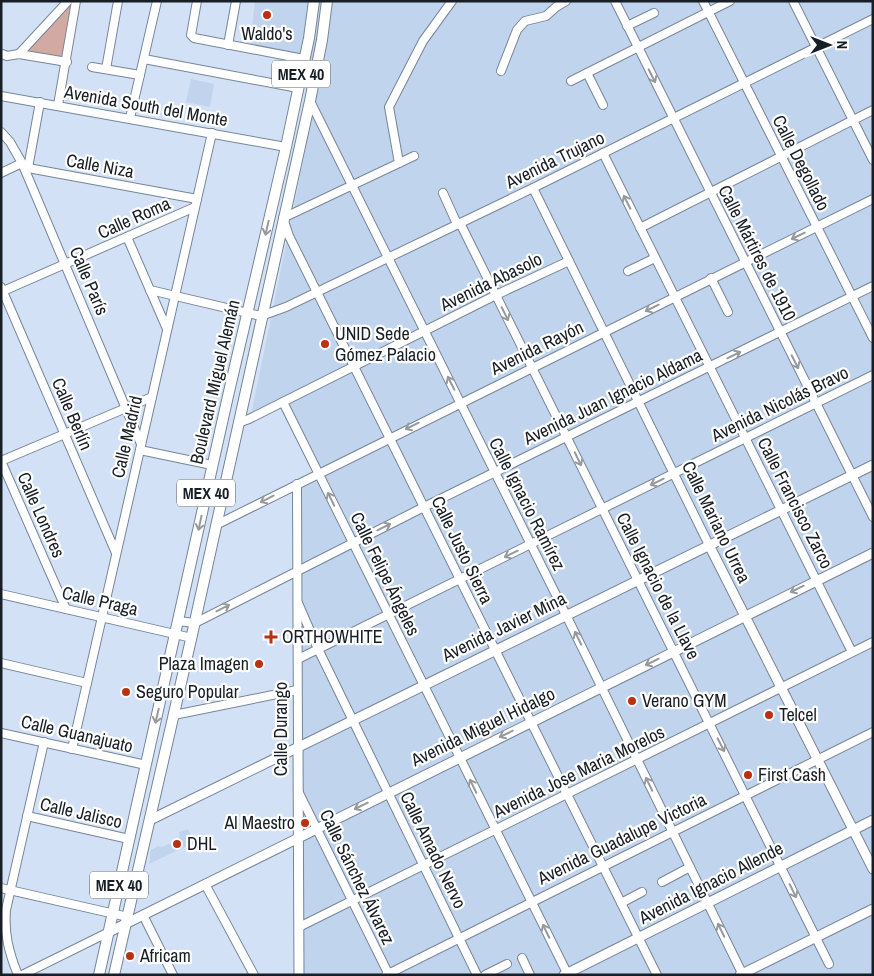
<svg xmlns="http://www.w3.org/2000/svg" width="874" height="976" font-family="'Archivo Narrow',sans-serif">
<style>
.built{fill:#c0d4ee}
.green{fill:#d2aaa1}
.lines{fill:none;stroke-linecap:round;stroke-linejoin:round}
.minor-casing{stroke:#778598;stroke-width:10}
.major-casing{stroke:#778598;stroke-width:11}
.highway-casing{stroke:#778598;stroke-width:12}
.minor{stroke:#fff;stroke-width:8}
.major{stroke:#fff;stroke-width:9}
.highway{stroke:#fff;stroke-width:10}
.oneway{stroke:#979a9d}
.poi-dot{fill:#bb3011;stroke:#fff;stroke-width:2}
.labels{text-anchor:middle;stroke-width:4.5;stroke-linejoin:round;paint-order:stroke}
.shield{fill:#fff;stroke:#5d6266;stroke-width:1}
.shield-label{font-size:16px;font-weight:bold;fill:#181e25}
.poi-label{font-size:18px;fill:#181e25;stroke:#fff;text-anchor:start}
.street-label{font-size:18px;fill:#181e25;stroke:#fff}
</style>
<rect width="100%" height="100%" fill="#d2e1f6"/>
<g class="built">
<path d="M255 1H873V975H297L294 488 315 477 279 406 250 420 323 64 249 53Z"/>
<path d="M191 79 214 84 210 107 186 102Z"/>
<path d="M188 829 195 842 149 864 151 850 158 846 162 847 178 840 180 835 179 832Z"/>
</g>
<path class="green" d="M71 1H73L63 61 23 53Z"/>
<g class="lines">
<defs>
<g id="minor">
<path d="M197 1 191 35 194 38 304 59"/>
<path d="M615 1 873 517"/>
<path d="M703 1 873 338"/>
<path d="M793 1 873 160"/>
<path d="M627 26 654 13"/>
<path d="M228 45 236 1"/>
<path d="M2 54 7 56 19 54 67 62"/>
<path d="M19 54 68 1"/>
<path d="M144 59 298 88"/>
<path d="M92 67 140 75"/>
<path d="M106 69 118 1"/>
<path d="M501 71 517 30 525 21 546 16 556 7 566 1"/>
<path d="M587 73 603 105"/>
<path d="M571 81 730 1"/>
<path d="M1 96 286 147"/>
<path d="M310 101 566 615 743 975"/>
<path d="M58 105 76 1"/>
<path d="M130 118 157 1"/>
<path d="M1 132 10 142 22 163 141 444"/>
<path d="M603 153 852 652"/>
<path d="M414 156 283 218 289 236 657 975"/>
<path d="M399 163 389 107 423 41 452 1"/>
<path d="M28 168 40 102"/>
<path d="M1 173 22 163 28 168 197 199"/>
<path d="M533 188 709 545"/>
<path d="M443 193 457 224"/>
<path d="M460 223 829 964"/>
<path d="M640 228 873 110"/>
<path d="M127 237 167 329"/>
<path d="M628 271 655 258"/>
<path d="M711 278 728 312"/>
<path d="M1 287 116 553"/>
<path d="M150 290 261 316 286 307 533 188 873 19"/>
<path d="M1 292 195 207"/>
<path d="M283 402 568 975"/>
<path d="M238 423 249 419 496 295 569 261"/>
<path d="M140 450 212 465"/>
<path d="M1 461 152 397"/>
<path d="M1 461 66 609"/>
<path d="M297 484 298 746"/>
<path d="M216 525 873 199"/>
<path d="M1 594 192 638"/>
<path d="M298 603 318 649 477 975"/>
<path d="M178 621 195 623 424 507 873 286"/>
<path d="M298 659 873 375"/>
<path d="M1 663 87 683"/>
<path d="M174 715 297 690"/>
<path d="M1 733 146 765"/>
<path d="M72 749 212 133"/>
<path d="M299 793 389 975"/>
<path d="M27 816 129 839"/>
<path d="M662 882 690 867"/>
<path d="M205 884 254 975"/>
<path d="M1 888 128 917"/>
<path d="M621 903 642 892"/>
<path d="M143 915 173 975"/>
<path d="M299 927 873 642"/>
<path d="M522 958 530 975"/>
<path d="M18 975C9 953 4 934 6 910L44 742"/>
<path d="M22 975 109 932"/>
<path d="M386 975 873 732"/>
<path d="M485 975 507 964"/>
</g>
<g id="major">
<path d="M709 545 873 869"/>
<path d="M298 746 299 975"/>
<path d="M150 820 873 465"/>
<path d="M109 932 873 553"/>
<path d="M564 975 873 820"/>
<path d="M740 975 873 909"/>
</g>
<g id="highway">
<path d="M99 975 228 396 286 147 309 38 314 1"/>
<path d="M114 975 192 635 310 101 322 40 327 1"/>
</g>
</defs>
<use href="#minor" class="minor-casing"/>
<use href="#major" class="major-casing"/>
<use href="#highway" class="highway-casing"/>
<use href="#minor" class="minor"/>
<use href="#major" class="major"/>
<use href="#highway" class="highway"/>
</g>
<defs><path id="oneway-shaft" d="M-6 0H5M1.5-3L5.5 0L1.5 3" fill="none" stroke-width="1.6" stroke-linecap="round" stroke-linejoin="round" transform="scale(1.25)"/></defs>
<g class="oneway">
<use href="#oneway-shaft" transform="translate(652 76) rotate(63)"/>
<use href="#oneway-shaft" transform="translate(627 202) rotate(-117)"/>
<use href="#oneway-shaft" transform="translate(267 228) rotate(103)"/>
<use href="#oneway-shaft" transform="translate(798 236) rotate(154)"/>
<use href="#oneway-shaft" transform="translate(652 308) rotate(154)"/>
<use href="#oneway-shaft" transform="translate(505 314) rotate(64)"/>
<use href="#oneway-shaft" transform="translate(734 355) rotate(-26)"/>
<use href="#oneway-shaft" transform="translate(795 362) rotate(63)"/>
<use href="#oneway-shaft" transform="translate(451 383) rotate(-117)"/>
<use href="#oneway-shaft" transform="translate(412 426) rotate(154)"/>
<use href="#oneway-shaft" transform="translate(578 459) rotate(64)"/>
<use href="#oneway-shaft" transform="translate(657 482) rotate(154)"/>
<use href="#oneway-shaft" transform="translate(267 499) rotate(153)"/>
<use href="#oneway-shaft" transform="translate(331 499) rotate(-116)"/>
<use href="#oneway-shaft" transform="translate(200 523) rotate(102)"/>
<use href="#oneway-shaft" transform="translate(384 527) rotate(-26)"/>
<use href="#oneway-shaft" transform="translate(511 554) rotate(154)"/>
<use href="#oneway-shaft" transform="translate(797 589) rotate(154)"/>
<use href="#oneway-shaft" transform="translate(223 608) rotate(-27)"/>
<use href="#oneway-shaft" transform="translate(578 638) rotate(-116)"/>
<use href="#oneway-shaft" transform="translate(652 662) rotate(154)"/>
<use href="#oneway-shaft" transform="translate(157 716) rotate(103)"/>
<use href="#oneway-shaft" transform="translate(506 734) rotate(154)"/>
<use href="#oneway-shaft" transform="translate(721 745) rotate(63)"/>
<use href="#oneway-shaft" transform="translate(649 784) rotate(-116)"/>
<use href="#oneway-shaft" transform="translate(473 786) rotate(-116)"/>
<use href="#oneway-shaft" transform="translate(361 806) rotate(154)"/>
<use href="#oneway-shaft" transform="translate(793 891) rotate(64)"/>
<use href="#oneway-shaft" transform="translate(721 930) rotate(-116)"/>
<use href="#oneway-shaft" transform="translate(546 931) rotate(-116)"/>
</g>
<g class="poi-dot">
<circle cx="267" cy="15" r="5"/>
<circle cx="325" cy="344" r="5"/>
<path d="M268.5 629.5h5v5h5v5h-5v5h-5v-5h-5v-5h5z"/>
<circle cx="259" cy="664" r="5"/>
<circle cx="126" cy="692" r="5"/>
<circle cx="632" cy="701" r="5"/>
<circle cx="769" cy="715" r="5"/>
<circle cx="748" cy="775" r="5"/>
<circle cx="305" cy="823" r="5"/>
<circle cx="177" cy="844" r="5"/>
<circle cx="130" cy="956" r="5"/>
</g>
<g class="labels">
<g class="shield">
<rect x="272" y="60.5" width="58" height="27" rx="4"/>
<rect x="177" y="479.5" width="58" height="27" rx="4"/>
<rect x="90" y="871.5" width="58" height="27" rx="4"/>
</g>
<g class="shield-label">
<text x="301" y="80">MEX 40</text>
<text x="206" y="499">MEX 40</text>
<text x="119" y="891">MEX 40</text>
</g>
<g class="poi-label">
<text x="267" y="40" text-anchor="middle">Waldo's</text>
<text x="335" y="340">UNID Sede<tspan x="335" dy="21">Gómez Palacio</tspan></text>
<text x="282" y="643">ORTHOWHITE</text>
<text x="249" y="670" text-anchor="end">Plaza Imagen</text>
<text x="136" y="698">Seguro Popular</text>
<text x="642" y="707">Verano GYM</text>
<text x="779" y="721">Telcel</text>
<text x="758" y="781">First Cash</text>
<text x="295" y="829" text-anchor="end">Al Maestro</text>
<text x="187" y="850">DHL</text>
<text x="140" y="962">Africam</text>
</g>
<g class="street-label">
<text transform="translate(146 106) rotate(10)" y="6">Avenida South del Monte</text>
<text transform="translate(555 160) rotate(-26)" y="6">Avenida Trujano</text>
<text transform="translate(801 163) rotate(63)" y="6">Calle Degollado</text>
<text transform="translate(100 166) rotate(10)" y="6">Calle Niza</text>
<text transform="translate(134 218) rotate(-24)" y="6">Calle Roma</text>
<text transform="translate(757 253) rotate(63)" y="6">Calle Mártires de 1910</text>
<text transform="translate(89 281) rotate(67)" y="6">Calle París</text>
<text transform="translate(491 282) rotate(-26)" y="6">Avenida Abasolo</text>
<text transform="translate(537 348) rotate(-26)" y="6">Avenida Rayón</text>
<text transform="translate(215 382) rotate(-77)" y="6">Boulevard Miguel Alemán</text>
<text transform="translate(613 397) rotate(-26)" y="6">Avenida Juan Ignacio Aldama</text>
<text transform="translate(780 404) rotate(-26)" y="6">Avenida Nicolás Bravo</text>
<text transform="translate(72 414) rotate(67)" y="6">Calle Berlín</text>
<text transform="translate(127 437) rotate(-77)" y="6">Calle Madrid</text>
<text transform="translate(795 503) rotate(63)" y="6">Calle Francisco Zarco</text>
<text transform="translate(527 504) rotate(63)" y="6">Calle Ignacio Ramírez</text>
<text transform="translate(41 515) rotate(66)" y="6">Calle Londres</text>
<text transform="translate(716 522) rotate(64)" y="6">Calle Mariano Urrea</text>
<text transform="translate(462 550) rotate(64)" y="6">Calle Justo Sierra</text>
<text transform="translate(385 574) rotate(64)" y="6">Calle Felipe Ángeles</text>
<text transform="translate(658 586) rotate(63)" y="6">Calle Ignacio de la Llave</text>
<text transform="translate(100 601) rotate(13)" y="6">Calle Praga</text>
<text transform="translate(504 627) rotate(-26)" y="6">Avenida Javier Mina</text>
<text transform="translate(483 727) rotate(-26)" y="6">Avenida Miguel Hidalgo</text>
<text transform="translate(281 729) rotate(-90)" y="6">Calle Durango</text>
<text transform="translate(77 734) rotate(13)" y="6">Calle Guanajuato</text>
<text transform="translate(579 772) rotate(-26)" y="6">Avenida Jose Maria Morelos</text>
<text transform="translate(81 813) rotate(13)" y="6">Calle Jalisco</text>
<text transform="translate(622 839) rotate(-26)" y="6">Avenida Guadalupe Victoria</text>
<text transform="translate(433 850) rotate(64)" y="6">Calle Amado Nervo</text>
<text transform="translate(357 877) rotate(64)" y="6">Calle Sánchez Álvarez</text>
<text transform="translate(711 883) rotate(-27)" y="6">Avenida Ignacio Allende</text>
</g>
</g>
<rect width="874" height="976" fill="none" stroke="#181e25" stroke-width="5"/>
<g transform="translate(829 45) rotate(90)" stroke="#ffffff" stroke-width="4" paint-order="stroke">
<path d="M0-4L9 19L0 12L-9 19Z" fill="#181e25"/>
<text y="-8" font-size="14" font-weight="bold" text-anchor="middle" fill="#181e25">N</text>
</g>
</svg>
